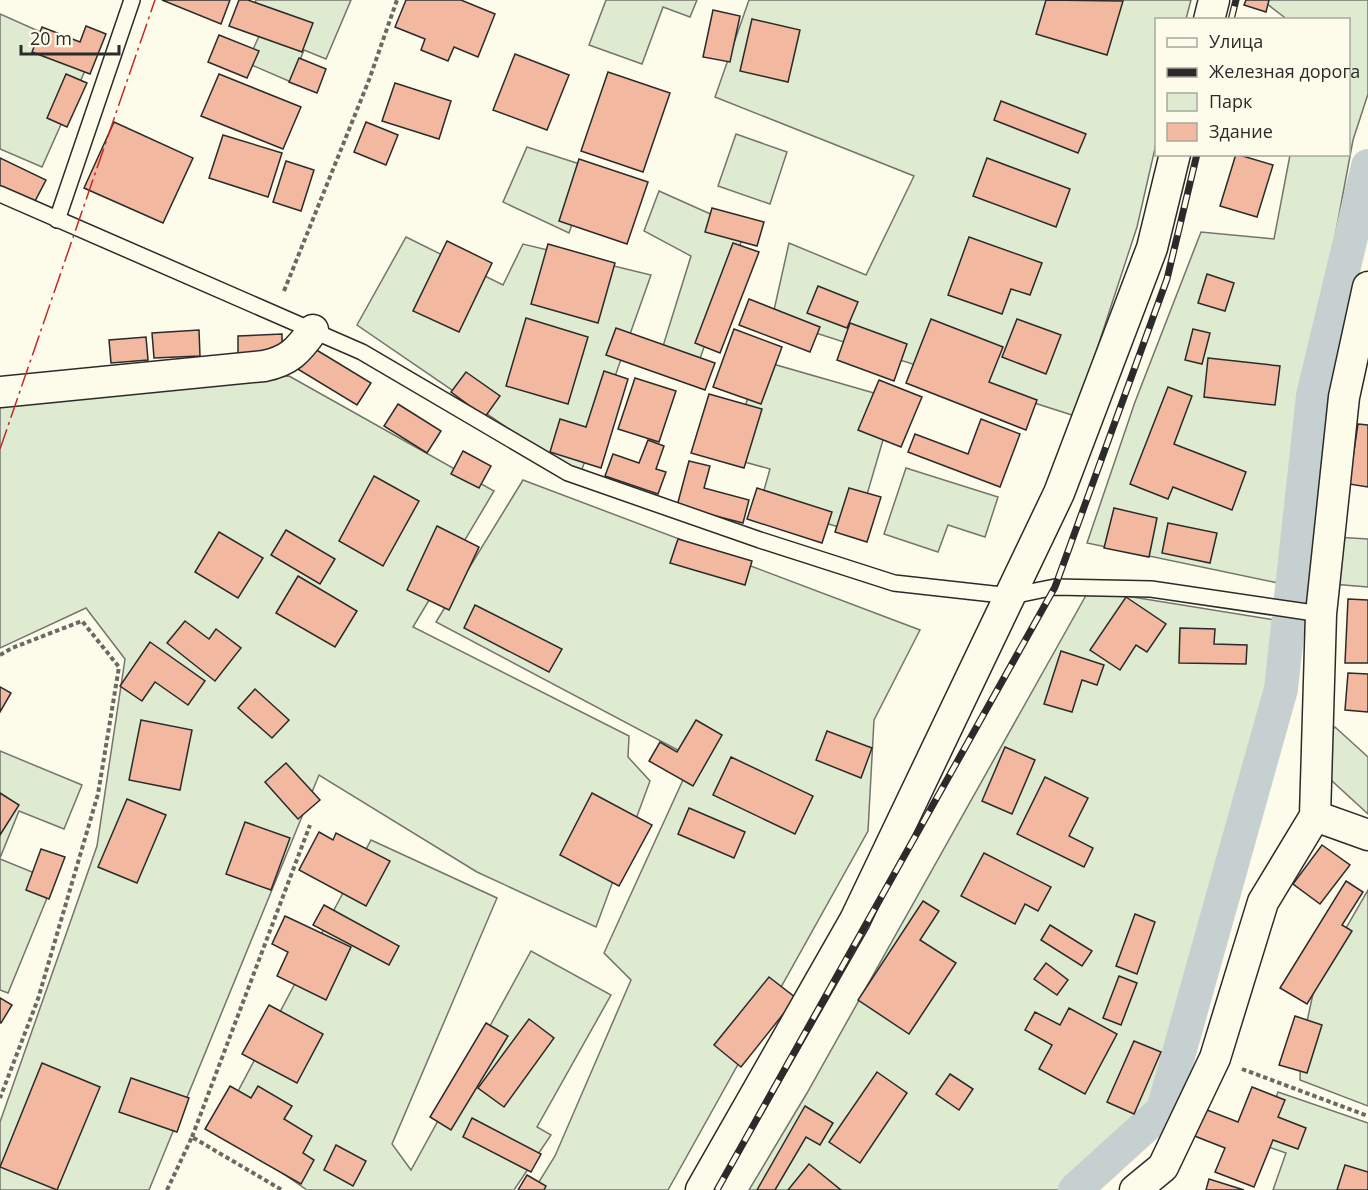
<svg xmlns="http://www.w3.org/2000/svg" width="1368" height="1190" font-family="'Open Sans',sans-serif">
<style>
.green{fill:#deebd1;stroke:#74746e;stroke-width:1.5}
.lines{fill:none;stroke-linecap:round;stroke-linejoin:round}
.canal{stroke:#c7d0d0;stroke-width:34}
.building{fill:#f2b8a0;stroke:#2b2b2b;stroke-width:1.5}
.service-casing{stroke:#2b2b2b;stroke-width:18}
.minor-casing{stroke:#2b2b2b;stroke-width:33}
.path{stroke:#6a6964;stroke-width:4;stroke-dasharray:4.5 3;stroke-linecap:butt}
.service{stroke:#fdfbea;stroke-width:15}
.minor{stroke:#fdfbea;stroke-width:30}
.rail-casing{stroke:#2b2b2b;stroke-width:7}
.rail{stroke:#fdfbea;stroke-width:4.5;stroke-dasharray:14;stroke-linecap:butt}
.power{stroke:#c62828;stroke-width:1.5;stroke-dasharray:21 4.5 3 4.5;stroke-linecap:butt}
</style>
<rect width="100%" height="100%" fill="#fdfbea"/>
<g class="green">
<path d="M256 0H351L326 59 304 50 291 82 247 63 267 18 252 11Z"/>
<path d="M606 0H697L690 17 663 7 642 64 589 45Z"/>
<path d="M749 0H1191L1186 19 1156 20V144L1137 227 1075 416 772 319 789 243 866 275 914 176 715 97Z"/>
<path d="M1262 0H1368V94L1353 140 1334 242 1302 397 1278 583 1087 543 1135 402 1201 232 1274 239 1290 155 1348 154V20L1284 19V17Z"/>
<path d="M0 14 92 55 42 167 0 149Z"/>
<path d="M736 134 787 152 770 204 718 186Z"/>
<path d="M527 147 592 168 569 233 503 202Z"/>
<path d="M659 191 744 229 739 250 698 364 659 359 691 256 644 231Z"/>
<path d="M406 237 503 285 523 244 651 275 581 472 525 440 357 325Z"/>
<path d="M759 360 895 399 856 532 760 504 770 469 730 458Z"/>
<path d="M289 376 494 491 413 627 629 736 628 757 650 781 596 927 477 872 319 775 149 1190H0V1122L97 846 125 659 86 608 0 648V401Z"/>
<path d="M906 468 998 497 985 537 948 525 938 552 884 534Z"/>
<path d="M523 480 920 630 874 720 868 831 668 1190H534L555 1156 631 980 604 953 693 758 436 622Z"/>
<path d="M1335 537 1368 539V587L1332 584Z"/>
<path d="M1089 590 1275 620 1272 682 1233 825 1197 949 1175 1041 1153 1108 1088 1177 1071 1190H749L807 1093Z"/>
<path d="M1335 727 1368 757V814L1307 758Z"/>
<path d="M0 751 82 785 64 829 19 811 0 858Z"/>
<path d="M371 840 497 898 392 1144 411 1170 531 951 611 995 537 1127 551 1135 514 1190H307L218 1129Z"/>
<path d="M0 859 54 881 8 993 0 990Z"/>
<path d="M1368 890V1106L1300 1080 1301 1049 1316 980Z"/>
<path d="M1278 1092 1368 1123V1190H1273L1286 1153 1260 1144Z"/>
</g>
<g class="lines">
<path class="canal" d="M1075 1190 1163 1110 1281 689 1313 396 1368 166"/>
</g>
<g class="building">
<path d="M162 0H230L221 24Z"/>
<path d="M239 0H248L313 23 302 52 229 26Z"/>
<path d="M406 0H461L495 14 478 57 454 47 448 61 421 50 425 39 395 27Z"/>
<path d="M1046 0 1123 1 1107 55 1036 34Z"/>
<path d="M1246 0H1269L1266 12 1244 5Z"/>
<path d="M713 10 740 16 730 62 703 57Z"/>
<path d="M752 19 800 30 788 82 740 71Z"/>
<path d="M86 26 106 34 90 74 32 52 42 27 80 42Z"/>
<path d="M219 35 259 51 247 78 208 62Z"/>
<path d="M515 54 569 75 547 130 493 110Z"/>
<path d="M299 58 326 69 317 93 289 82Z"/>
<path d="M608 72 670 93 643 172 581 151Z"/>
<path d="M66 74 87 83 67 127 47 118Z"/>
<path d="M219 74 301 107 283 149 201 116Z"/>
<path d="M395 83 451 101 439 139 382 121Z"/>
<path d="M1001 101 1086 134 1078 153 994 120Z"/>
<path d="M114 122 193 158 163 223 84 188Z"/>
<path d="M366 122 398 135 386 165 354 152Z"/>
<path d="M223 135 282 153 268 197 209 178Z"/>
<path d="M1236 154 1273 165 1257 217 1220 206Z"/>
<path d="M0 158 46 180 34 203 0 186Z"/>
<path d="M987 158 1070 189 1056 227 973 196Z"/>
<path d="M579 159 648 182 627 244 559 221Z"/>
<path d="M286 161 314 170 301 211 273 202Z"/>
<path d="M712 208 764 222 757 246 705 232Z"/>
<path d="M969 237 1042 263 1030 295 1011 289 1002 314 948 295Z"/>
<path d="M447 241 492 263 459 332 413 311Z"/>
<path d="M733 243 759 252 720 353 695 343Z"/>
<path d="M548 244 615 263 598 323 531 304Z"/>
<path d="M1207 274 1234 283 1225 311 1198 303Z"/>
<path d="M818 286 858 302 847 328 807 313Z"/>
<path d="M749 299 820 327 810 352 739 325Z"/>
<path d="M526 318 588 337 568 404 506 386Z"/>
<path d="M931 319 1003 347 989 382 1037 400 1026 430 906 383Z"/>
<path d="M1017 319 1061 335 1046 374 1002 357Z"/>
<path d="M850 323 907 344 894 381 837 360Z"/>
<path d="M616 328 715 363 705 390 606 355Z"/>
<path d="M734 329 782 347 761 404 713 387Z"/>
<path d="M1193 329 1210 333 1202 364 1185 360Z"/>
<path d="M199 330 200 356 154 358 152 333Z"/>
<path d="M282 334V353L238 354V336Z"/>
<path d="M146 337 148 360 111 363 109 340Z"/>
<path d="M310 346 371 383 357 405 296 368Z"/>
<path d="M1208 358 1280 366 1275 405 1204 397Z"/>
<path d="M604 371 628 379 601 468 550 452 560 419 586 427Z"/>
<path d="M466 372 500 396 485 417 451 392Z"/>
<path d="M635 378 676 391 659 442 618 429Z"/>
<path d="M879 380 922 397 901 447 858 430Z"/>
<path d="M1168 387 1192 396 1174 444 1246 472 1232 510 1173 487 1168 499 1130 484Z"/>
<path d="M709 394 762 409 744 468 691 453Z"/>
<path d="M398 404 441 431 427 453 384 426Z"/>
<path d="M981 419 1020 434 1000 487 908 452 915 434 968 454Z"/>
<path d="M1358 424 1368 425V487L1349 484Z"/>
<path d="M648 440 664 446 656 469 666 472 658 494 605 476 613 454 639 463Z"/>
<path d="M463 451 491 466 479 488 451 474Z"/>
<path d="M689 461 710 466 704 488 749 500 743 523 677 506Z"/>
<path d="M374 476 419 501 383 566 339 541Z"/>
<path d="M757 488 832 512 822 543 747 519Z"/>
<path d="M849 488 881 497 867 542 835 532Z"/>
<path d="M1114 508 1157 518 1149 557 1104 548Z"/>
<path d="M1168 523 1217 533 1210 563 1162 553Z"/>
<path d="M437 526 479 547 449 610 407 590Z"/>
<path d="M286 530 335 559 320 584 271 555Z"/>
<path d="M219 532 263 558 238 598 195 572Z"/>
<path d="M678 539 752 561 745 585 670 563Z"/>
<path d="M298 576 357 611 335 647 276 613Z"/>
<path d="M1126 597 1166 624 1147 652 1136 645 1120 670 1090 650Z"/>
<path d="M1348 599 1368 600V663H1345Z"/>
<path d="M475 605 562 649 549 672 464 628Z"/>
<path d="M185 621 209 639 216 629 241 648 215 681 167 643Z"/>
<path d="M1180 628 1215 629 1214 644 1247 645 1246 664 1179 663Z"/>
<path d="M150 642 205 681 188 705 155 682 142 701 120 686Z"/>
<path d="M1061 651 1104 665 1097 685 1082 680 1072 712 1044 704Z"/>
<path d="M1348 673 1368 674V712L1345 710Z"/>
<path d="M0 687 11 693 0 712Z"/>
<path d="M255 689 289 720 272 738 238 708Z"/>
<path d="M141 720 192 730 180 790 129 780Z"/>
<path d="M696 720 722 735 693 786 649 761 660 742 677 752Z"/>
<path d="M827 731 872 748 861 778 816 760Z"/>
<path d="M1005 747 1035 760 1012 814 982 801Z"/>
<path d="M731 757 813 796 795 834 713 795Z"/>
<path d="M286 763 320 800 298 819 265 782Z"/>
<path d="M1045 777 1088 798 1069 836 1093 848 1084 867 1017 834Z"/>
<path d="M0 793 19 805 0 835Z"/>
<path d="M592 793 652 825 619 886 560 855Z"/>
<path d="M127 799 166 815 137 883 98 867Z"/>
<path d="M689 808 745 832 734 858 678 834Z"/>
<path d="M245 822 290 838 271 890 226 874Z"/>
<path d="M319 832 333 840 336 833 390 861 366 906 299 870Z"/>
<path d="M1322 845 1350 865 1320 904 1293 884Z"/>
<path d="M41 849 65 857 49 899 26 890Z"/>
<path d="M984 853 1051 887 1038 911 1025 904 1015 924 961 896Z"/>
<path d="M1346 881 1363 892 1342 925 1352 931 1307 1004 1280 988Z"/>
<path d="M923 901 939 911 920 940 956 963 909 1034 858 1000Z"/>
<path d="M324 905 399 946 389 965 313 925Z"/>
<path d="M1135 914 1155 922 1137 974 1116 966Z"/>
<path d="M285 916 351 947 326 1000 277 976 288 952 272 944Z"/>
<path d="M1050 925 1092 951 1082 966 1041 940Z"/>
<path d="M1046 963 1068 980 1057 995 1034 979Z"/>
<path d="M1119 976 1137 983 1121 1025 1103 1018Z"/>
<path d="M769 977 796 998 741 1067 714 1045Z"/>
<path d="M0 998 12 1005 1 1023H0Z"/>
<path d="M269 1005 323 1034 297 1083 242 1054Z"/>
<path d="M1069 1008 1117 1034 1085 1094 1039 1069 1052 1045 1025 1030 1035 1012 1060 1025Z"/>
<path d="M1295 1016 1322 1025 1307 1073 1279 1065Z"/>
<path d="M529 1019 554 1038 504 1107 478 1088Z"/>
<path d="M486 1023 508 1036 451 1130 430 1117Z"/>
<path d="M1134 1041 1161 1052 1134 1114 1107 1102Z"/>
<path d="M42 1063 100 1087 57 1190 0 1167Z"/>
<path d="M877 1072 907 1093 860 1163 829 1142Z"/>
<path d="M950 1074 973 1089 959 1110 936 1094Z"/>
<path d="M131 1078 189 1098 177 1132 119 1112Z"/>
<path d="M230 1086 251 1098 258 1086 292 1106 284 1119 312 1136 303 1153 314 1160 301 1184 205 1129Z"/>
<path d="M1252 1087 1285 1100 1278 1117 1306 1128 1298 1149 1273 1140 1254 1187 1215 1172 1225 1148 1192 1135 1202 1108 1238 1122Z"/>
<path d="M805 1106 833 1123 820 1145 806 1137 775 1190H757Z"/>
<path d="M472 1118 541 1154 531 1172 463 1137Z"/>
<path d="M336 1145 366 1161 353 1186 324 1170Z"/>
<path d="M809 1164 841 1190H788Z"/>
<path d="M1345 1165 1368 1172V1190H1337Z"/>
<path d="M527 1175 546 1186 544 1190H518Z"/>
<path d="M1209 1179 1244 1190H1206Z"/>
</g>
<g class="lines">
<defs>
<g id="service">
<path d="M0 194 362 352 568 473 760 540 894 583 1011 596 1055 587 1151 589 1321 614"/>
<path d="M57 220 132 0"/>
</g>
<g id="minor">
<path d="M1209 20 1214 0"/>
<path d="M0 392 264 366C289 361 298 351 313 330"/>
<path d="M1315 816 1368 835"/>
<path d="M701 1190 855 920 1059 493 1152 248 1175 154"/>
<path d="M1135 1190 1163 1167 1215 1058 1263 902 1315 816 1321 614 1344 397 1368 287"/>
</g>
</defs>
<use href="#service" class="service-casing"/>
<use href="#minor" class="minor-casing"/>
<g class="path">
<path d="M284 291 369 80 397 0"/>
<path d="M0 655 12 648 82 621 119 667 98 794 38 999 0 1098"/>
<path d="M1242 1069 1368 1116"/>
<path d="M192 1137 310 825"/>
<path d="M167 1190 192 1137 282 1190"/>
</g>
<use href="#service" class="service"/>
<use href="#minor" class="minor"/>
<defs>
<g id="rail">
<path d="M1231 20 1236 0"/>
<path d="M717 1190 1055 587 1167 279 1197 154"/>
</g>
</defs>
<use href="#rail" class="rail-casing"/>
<use href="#rail" class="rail"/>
<path class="power" d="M0 449 155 0"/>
</g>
<rect x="1155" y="18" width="195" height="138" fill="#fdfbea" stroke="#a9a89e" stroke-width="1.5"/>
<rect x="1167" y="38" width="30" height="9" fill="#fdfbea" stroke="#a9a89e" stroke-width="1.5"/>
<text x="1209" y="48" font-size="18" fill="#2b2b2b">Улица</text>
<rect x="1167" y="68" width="30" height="9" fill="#2b2b2b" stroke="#a9a89e" stroke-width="1.5"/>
<text x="1209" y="78" font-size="18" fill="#2b2b2b">Железная дорога</text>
<rect x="1167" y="93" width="30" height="18" fill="#deebd1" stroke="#a9a89e" stroke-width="1.5"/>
<text x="1209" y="108" font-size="18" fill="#2b2b2b">Парк</text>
<rect x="1167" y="123" width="30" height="18" fill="#f2b8a0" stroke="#a9a89e" stroke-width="1.5"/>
<text x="1209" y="138" font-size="18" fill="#2b2b2b">Здание</text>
<path d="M21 45v9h98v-9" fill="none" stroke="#2b2b2b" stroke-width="3"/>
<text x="30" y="45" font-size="18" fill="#2b2b2b" stroke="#fdfbea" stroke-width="4.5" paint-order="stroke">20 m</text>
</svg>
